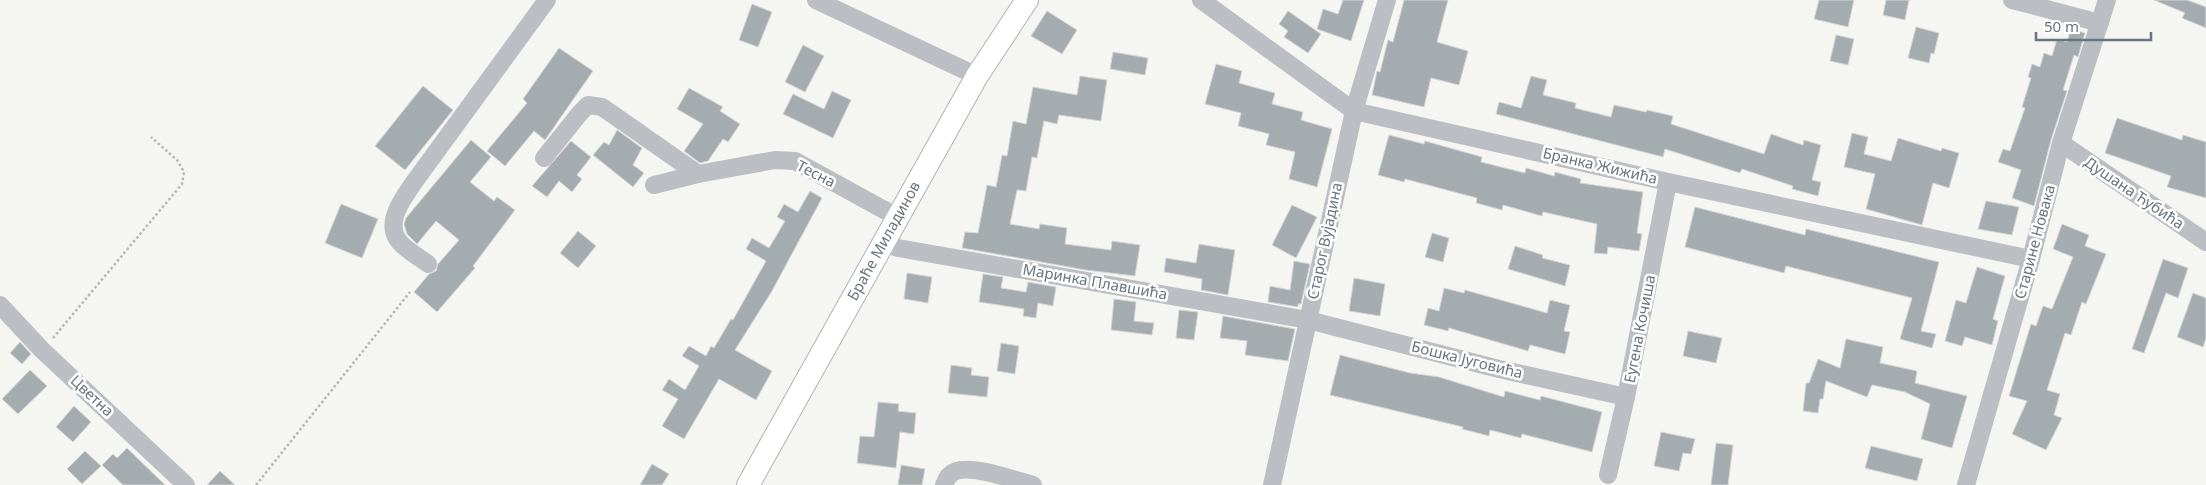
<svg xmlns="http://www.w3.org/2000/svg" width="2206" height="485" font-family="'Noto Sans',sans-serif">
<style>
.building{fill:#a5acb0;stroke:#d6d6d5}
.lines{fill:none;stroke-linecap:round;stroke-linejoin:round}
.major-casing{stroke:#afb3b6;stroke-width:24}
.path{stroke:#b5b8ba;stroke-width:2.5;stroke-dasharray:2.5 2.5;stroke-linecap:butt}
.minor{stroke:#bbbec2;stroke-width:18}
.major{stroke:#fff;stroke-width:22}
.labels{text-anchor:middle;stroke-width:5;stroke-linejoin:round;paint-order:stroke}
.street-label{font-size:15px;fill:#68757f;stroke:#fff}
</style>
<rect width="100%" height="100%" fill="#f5f5f2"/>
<g class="building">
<path d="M1343 0H1364L1351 41 1317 29 1323 9 1338 14Z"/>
<path d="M1404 0H1448L1437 42 1468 51 1459 85 1431 78 1424 107 1372 95 1377 71 1380 72 1388 40 1393 42Z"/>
<path d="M1819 0H1854L1848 27 1814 19Z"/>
<path d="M1886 0H1909L1905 20 1883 15Z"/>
<path d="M2154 0H2187L2206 7V28L2182 18 2185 13Z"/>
<path d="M752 4 772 12 758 47 739 40Z"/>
<path d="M1047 11 1077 30 1062 54 1031 36Z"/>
<path d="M1288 11 1321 34 1308 53 1284 37 1288 31 1279 24Z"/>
<path d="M1916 27 1939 33 1934 54 1931 53 1929 63 1908 58Z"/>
<path d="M2071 29 2085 33 2078 57 2074 55 2063 90 2067 91 2051 140 2034 206 2012 198 2021 170 1998 162 2003 149 2010 151 2025 108 2022 107 2031 78 2028 77 2032 64 2040 67 2044 53 2052 56 2057 39 2067 42Z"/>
<path d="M1836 35 1854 39 1848 65 1830 61Z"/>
<path d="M803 45 824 56 805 92 785 82Z"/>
<path d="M559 48 593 71 545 140 534 131 505 166 487 151 527 103 523 99Z"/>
<path d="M1113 52 1148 58 1145 75 1110 69Z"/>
<path d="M1216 64 1242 71 1239 83 1275 93 1272 104 1303 112 1301 120 1332 129 1317 187 1289 179 1295 152 1266 145 1269 134 1238 126 1241 113 1205 104Z"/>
<path d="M1080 76 1107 80 1101 121 1059 115 1057 124 1044 121 1037 158 1032 157 1026 191 1017 190 1010 224 1039 229 1040 224 1067 228 1065 244 1111 250 1112 241 1140 245 1135 276 1086 270 962 248 965 232 978 233 987 185 996 187 1002 155 1007 156 1013 121 1026 124 1033 87 1077 95Z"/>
<path d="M1531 76 1547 80 1543 95 1576 103 1575 108 1611 117 1614 105 1646 112 1647 110 1673 116 1671 124 1764 154 1771 134 1803 145 1804 140 1821 145 1812 180 1821 182 1818 196 1792 189 1793 186 1742 169 1740 173 1665 149 1663 157 1496 114 1499 102 1521 108Z"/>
<path d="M423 86 453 110 405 170 375 146Z"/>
<path d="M689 88 723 107 720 111 740 124 728 142 723 139 708 161 700 163 684 151 703 124 677 109Z"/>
<path d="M832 91 851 100 833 138 783 114 793 94 824 109Z"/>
<path d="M2117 118 2182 140 2183 135 2206 142V198L2167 187 2171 176 2105 153Z"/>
<path d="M617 130 642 148 633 165 644 173 633 187 593 155 604 142 609 145Z"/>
<path d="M1852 133 1868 137 1864 154 1891 161 1898 138 1941 151 1942 148 1959 153 1949 188 1933 183 1922 225 1866 209 1875 174 1844 167Z"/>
<path d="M1389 135 1424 144 1425 141 1482 157 1481 162 1525 173 1526 168 1554 176 1555 172 1581 179 1580 183 1643 192 1637 233 1642 234 1639 251 1608 247 1607 254 1594 253 1597 224 1543 212 1542 216 1503 205 1502 210 1476 203 1477 198 1405 179 1404 182 1378 175Z"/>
<path d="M471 140 491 157 470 182 494 201 497 197 515 210 473 266 475 268 437 312 414 292 429 274 436 271 438 264 459 240 436 221 417 244 407 234 404 224 406 218Z"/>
<path d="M571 141 591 157 577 175 582 179 572 192 559 181 547 197 532 186Z"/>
<path d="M810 191 822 198 772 291 735 350 772 371 756 400 719 379 684 439 662 426 678 399 662 390 669 379 685 390 699 366 682 356 689 346 706 356 711 346 714 348 731 319 733 320 766 261 746 249 752 238 769 248 785 221 777 217 784 204 798 212Z"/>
<path d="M1986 201 2019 207 2012 235 1978 229Z"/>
<path d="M341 204 378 219 362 258 325 243Z"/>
<path d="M1292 205 1317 217 1296 258 1272 245Z"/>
<path d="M1695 207 1805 235 1806 229 1939 262 1921 331 1936 334 1932 348 1900 339 1912 298 1786 266 1784 273 1685 247Z"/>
<path d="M2062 224 2089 235 2085 246 2106 254 2086 304 2082 302 2071 335 2065 333 2047 390 2060 394 2054 415 2062 418 2046 450 2012 434 2027 401 2009 396 2031 324 2036 326 2043 306 2052 309 2073 257 2053 249Z"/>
<path d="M578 231 596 246 578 268 560 253Z"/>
<path d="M1432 233 1449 238 1443 262 1425 257Z"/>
<path d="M1199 244 1235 250 1228 295 1201 290 1202 279 1164 272 1166 258 1196 263Z"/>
<path d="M1515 246 1543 255 1542 258 1570 265 1565 286 1508 269Z"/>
<path d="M2163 259 2188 268 2178 298 2166 293 2144 353 2132 349Z"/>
<path d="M1294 261 1310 264 1301 304H1298V307L1268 302 1270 286 1290 290Z"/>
<path d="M1977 267 2005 276 1993 319 1998 321 1992 345 1965 337 1962 346 1945 341 1956 300 1966 303Z"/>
<path d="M907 273 932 277 928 303 904 299Z"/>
<path d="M983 274 1003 277 1001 288 1026 292 1028 282 1056 287 1053 306 1038 303 1036 318 1023 316 1024 309 979 302Z"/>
<path d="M1354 278 1385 284 1380 316 1349 311Z"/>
<path d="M1444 288 1464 293 1465 290 1547 313 1550 300 1570 305 1564 331 1570 332 1565 354 1530 345 1528 351 1449 328 1448 331 1424 325 1428 308 1439 311Z"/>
<path d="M2193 293 2206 298V338L2203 347 2177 337Z"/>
<path d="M1114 299 1136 302 1134 321 1154 323 1152 335 1111 330Z"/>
<path d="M1179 310 1198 312 1194 340 1176 338Z"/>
<path d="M1223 316 1295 329 1288 361 1245 355 1247 341 1220 338Z"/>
<path d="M1688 331 1722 338 1716 363 1683 356Z"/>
<path d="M1846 339 1883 347 1880 363 1917 371 1915 383 1967 396 1952 448 1921 439 1930 404 1905 392 1872 385 1867 397 1826 381 1823 399H1820L1818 413 1803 411 1806 383H1809L1818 359 1840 368Z"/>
<path d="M20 342 31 354 22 364 10 353Z"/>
<path d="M1001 343 1019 346 1015 374 997 371Z"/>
<path d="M1340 355 1410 373 1439 377 1504 397 1505 391 1540 400 1541 396 1602 412 1592 452 1522 434 1521 438 1490 430 1489 436 1462 429 1463 427 1330 395Z"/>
<path d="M951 365 972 368 971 375 989 377 987 397 948 393Z"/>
<path d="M30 370 47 386 18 414 2 399Z"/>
<path d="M878 402 899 404 898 411 916 413 914 434 900 432 896 468 857 463 860 436 874 437Z"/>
<path d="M74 406 91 422 73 442 56 427Z"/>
<path d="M1661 432 1695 439 1691 454 1683 453 1679 471 1654 466Z"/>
<path d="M1716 443 1733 445 1728 485H1711Z"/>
<path d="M1871 446 1923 459 1917 481 1865 468Z"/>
<path d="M127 448 165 485H123L102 465 113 454 117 458Z"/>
<path d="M85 451 101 466 82 484 67 469Z"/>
<path d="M652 464 669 474 662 485H640Z"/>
<path d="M901 465 925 469 922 485H898Z"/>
<path d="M220 471 235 485H207Z"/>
</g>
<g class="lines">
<defs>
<path id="major" d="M748 485 977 76 1027 0"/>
</defs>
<use href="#major" class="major-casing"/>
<g class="path">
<path d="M53 338 182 184 184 172 177 160 151 137"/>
<path d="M256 485 410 292"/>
</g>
<g class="minor">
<path d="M816 0 977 76"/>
<path d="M1201 0 1354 111 1668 182 2031 259"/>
<path d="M2012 0 2100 23"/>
<path d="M2061 143 2206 242"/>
<path d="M544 158 580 113 588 105 602 107 698 174"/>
<path d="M654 185 698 174 775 160 795 161 897 217"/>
<path d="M883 243 898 248 1308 320 1499 369 1626 397"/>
<path d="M428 264C419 257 404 249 398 240 383 220 409 190 420 174L547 0"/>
<path d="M0 305 42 350 186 485"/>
<path d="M1608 475 1626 397 1668 182"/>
<path d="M944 485C946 479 950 473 956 471 974 465 1014 480 1033 485"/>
<path d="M1272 485 1354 111 1387 0"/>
<path d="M1966 485 2031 259 2061 143 2107 0"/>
</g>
<use href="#major" class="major"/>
</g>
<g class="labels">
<g class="street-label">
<text transform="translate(1600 166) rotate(13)" y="5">Бранка Жижића</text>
<text transform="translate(816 174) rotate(27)" y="5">Тесна</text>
<text transform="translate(2134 193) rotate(34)" y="5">Душана Ћубића</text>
<text transform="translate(884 241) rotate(-61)" y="5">Браће Миладинов</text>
<text transform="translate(1325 241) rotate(-78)" y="5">Старог Вујадина</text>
<text transform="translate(2035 242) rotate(-75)" y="5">Старине Новака</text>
<text transform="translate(1095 282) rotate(10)" y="5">Маринка Плавшића</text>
<text transform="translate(1640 329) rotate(-79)" y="5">Еугена Кочиша</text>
<text transform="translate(1467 360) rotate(14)" y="5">Бошка Југовића</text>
<text transform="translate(92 396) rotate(43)" y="5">Цветна</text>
</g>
</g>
<path d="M2036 32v8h115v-8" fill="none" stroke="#68757f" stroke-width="2.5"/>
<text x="2044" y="32" font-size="15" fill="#68757f" stroke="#ffffff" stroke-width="4" paint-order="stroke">50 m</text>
</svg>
